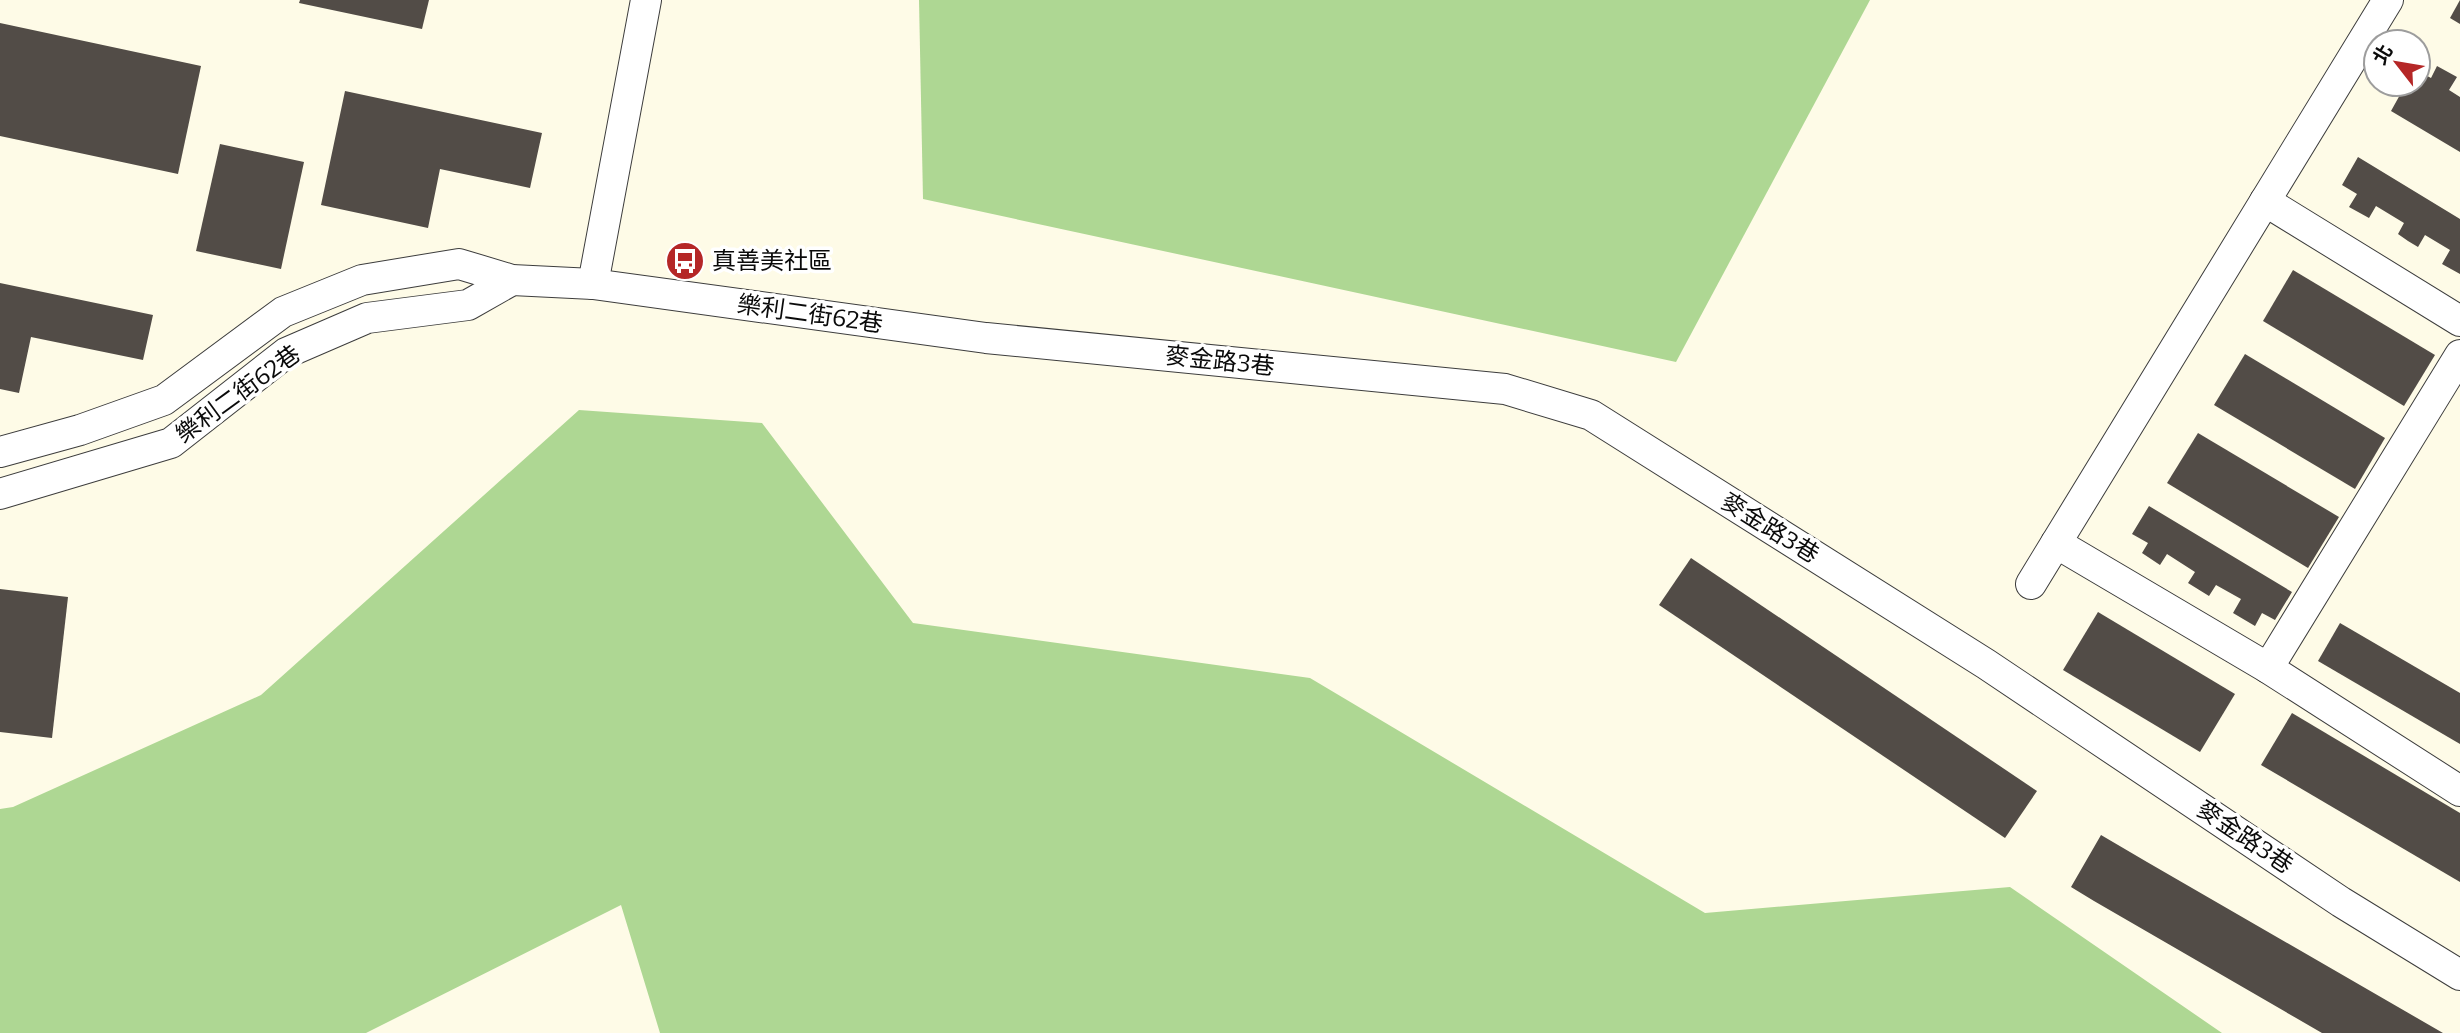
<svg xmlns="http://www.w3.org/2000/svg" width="2460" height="1033" font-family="Bitter,'Noto Sans TC',serif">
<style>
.forest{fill:#aed793}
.building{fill:#524c47}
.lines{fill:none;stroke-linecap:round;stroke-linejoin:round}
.street-casing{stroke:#3d3d3d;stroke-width:32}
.street{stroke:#fff;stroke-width:30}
.labels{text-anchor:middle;stroke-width:7;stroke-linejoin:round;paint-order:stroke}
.poi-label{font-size:24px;fill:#0a0a0a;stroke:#fff;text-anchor:start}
.street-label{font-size:24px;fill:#0a0a0a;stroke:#fff}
</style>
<rect width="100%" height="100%" fill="#fefbe7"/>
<g class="forest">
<path d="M919 0H1870L1676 362 923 199Z"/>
<path d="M579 410 762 423 913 623 1310 678 1705 913 2010 887 2222 1033H660L621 905 366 1033H0V809L13 807 261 695Z"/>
</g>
<g class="building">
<path d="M300 0H429L422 29 299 3Z"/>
<path d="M2460 0V24L2450 18Z"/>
<path d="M0 23 201 66 178 174 0 136Z"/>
<path d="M2437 66 2457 77 2449 90 2460 97V152L2391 111 2406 84H2418V71L2431 78Z"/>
<path d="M345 91 542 133 530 188 440 169 428 228 321 205Z"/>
<path d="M220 144 304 162 281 269 196 251Z"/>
<path d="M2358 157 2460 219V274L2442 264 2450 250 2425 235 2418 247 2408 241 2398 234 2404 223 2376 206 2369 218 2349 207 2357 194 2342 185Z"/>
<path d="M2293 270 2435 355 2404 406 2263 321Z"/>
<path d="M0 283 153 315 143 360 31 337 19 393 0 389Z"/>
<path d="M2245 354 2385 438 2355 489 2214 405Z"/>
<path d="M2198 433 2339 517 2308 568 2167 483Z"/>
<path d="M2149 506 2292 592 2275 620 2262 613 2255 626 2233 613 2241 599 2216 585 2209 596 2188 583 2195 572 2167 554 2160 565 2142 553 2148 543 2132 534Z"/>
<path d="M1691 558 2037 791 2005 838 1659 605Z"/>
<path d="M0 589 68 597 52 738 0 732Z"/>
<path d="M2098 612 2235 694 2200 752 2063 670Z"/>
<path d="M2340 623 2460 693V744L2318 661Z"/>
<path d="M2292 713 2460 813V882L2261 765Z"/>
<path d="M2101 835 2147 862 2443 1033H2322L2094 901 2071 887Z"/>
</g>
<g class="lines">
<defs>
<g id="street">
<path d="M2265 201 2460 321"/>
<path d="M593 284 646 0"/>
<path d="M0 452 80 430 164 400 283 312 362 280 459 264 512 280 593 284 986 338 1505 389 1591 415 1986 664 2341 902 2460 975"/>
<path d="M0 494 171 443 286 353 367 318 468 305 512 280"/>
<path d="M2056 543 2268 668 2460 791"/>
<path d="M2031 584 2388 0"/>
<path d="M2268 668 2460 355"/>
</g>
</defs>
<use href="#street" class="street-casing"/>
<use href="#street" class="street"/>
</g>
<defs>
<symbol id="bus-disc" viewBox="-11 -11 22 22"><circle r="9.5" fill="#b52727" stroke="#fff"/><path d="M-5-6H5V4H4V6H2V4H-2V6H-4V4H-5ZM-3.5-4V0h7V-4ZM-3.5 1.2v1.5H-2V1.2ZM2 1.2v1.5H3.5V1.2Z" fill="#fff"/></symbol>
</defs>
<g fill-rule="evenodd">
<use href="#bus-disc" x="663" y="239" width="44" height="44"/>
</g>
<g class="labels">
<g class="poi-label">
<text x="712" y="269">真善美社區</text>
</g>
<g class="street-label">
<text transform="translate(810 314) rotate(8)" y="8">樂利二街62巷</text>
<text transform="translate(1220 361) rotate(6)" y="8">麥金路3巷</text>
<text transform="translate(238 394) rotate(-36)" y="8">樂利二街62巷</text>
<text transform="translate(1770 528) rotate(32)" y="8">麥金路3巷</text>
<text transform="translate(2245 837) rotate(34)" y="8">麥金路3巷</text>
</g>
</g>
<g transform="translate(2397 63) rotate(301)"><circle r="33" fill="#ffffff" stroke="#9d9d9d" stroke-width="2"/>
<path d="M0-5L12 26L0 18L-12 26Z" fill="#b52727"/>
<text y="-10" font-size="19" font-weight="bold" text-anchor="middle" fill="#0a0a0a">北</text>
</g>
</svg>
